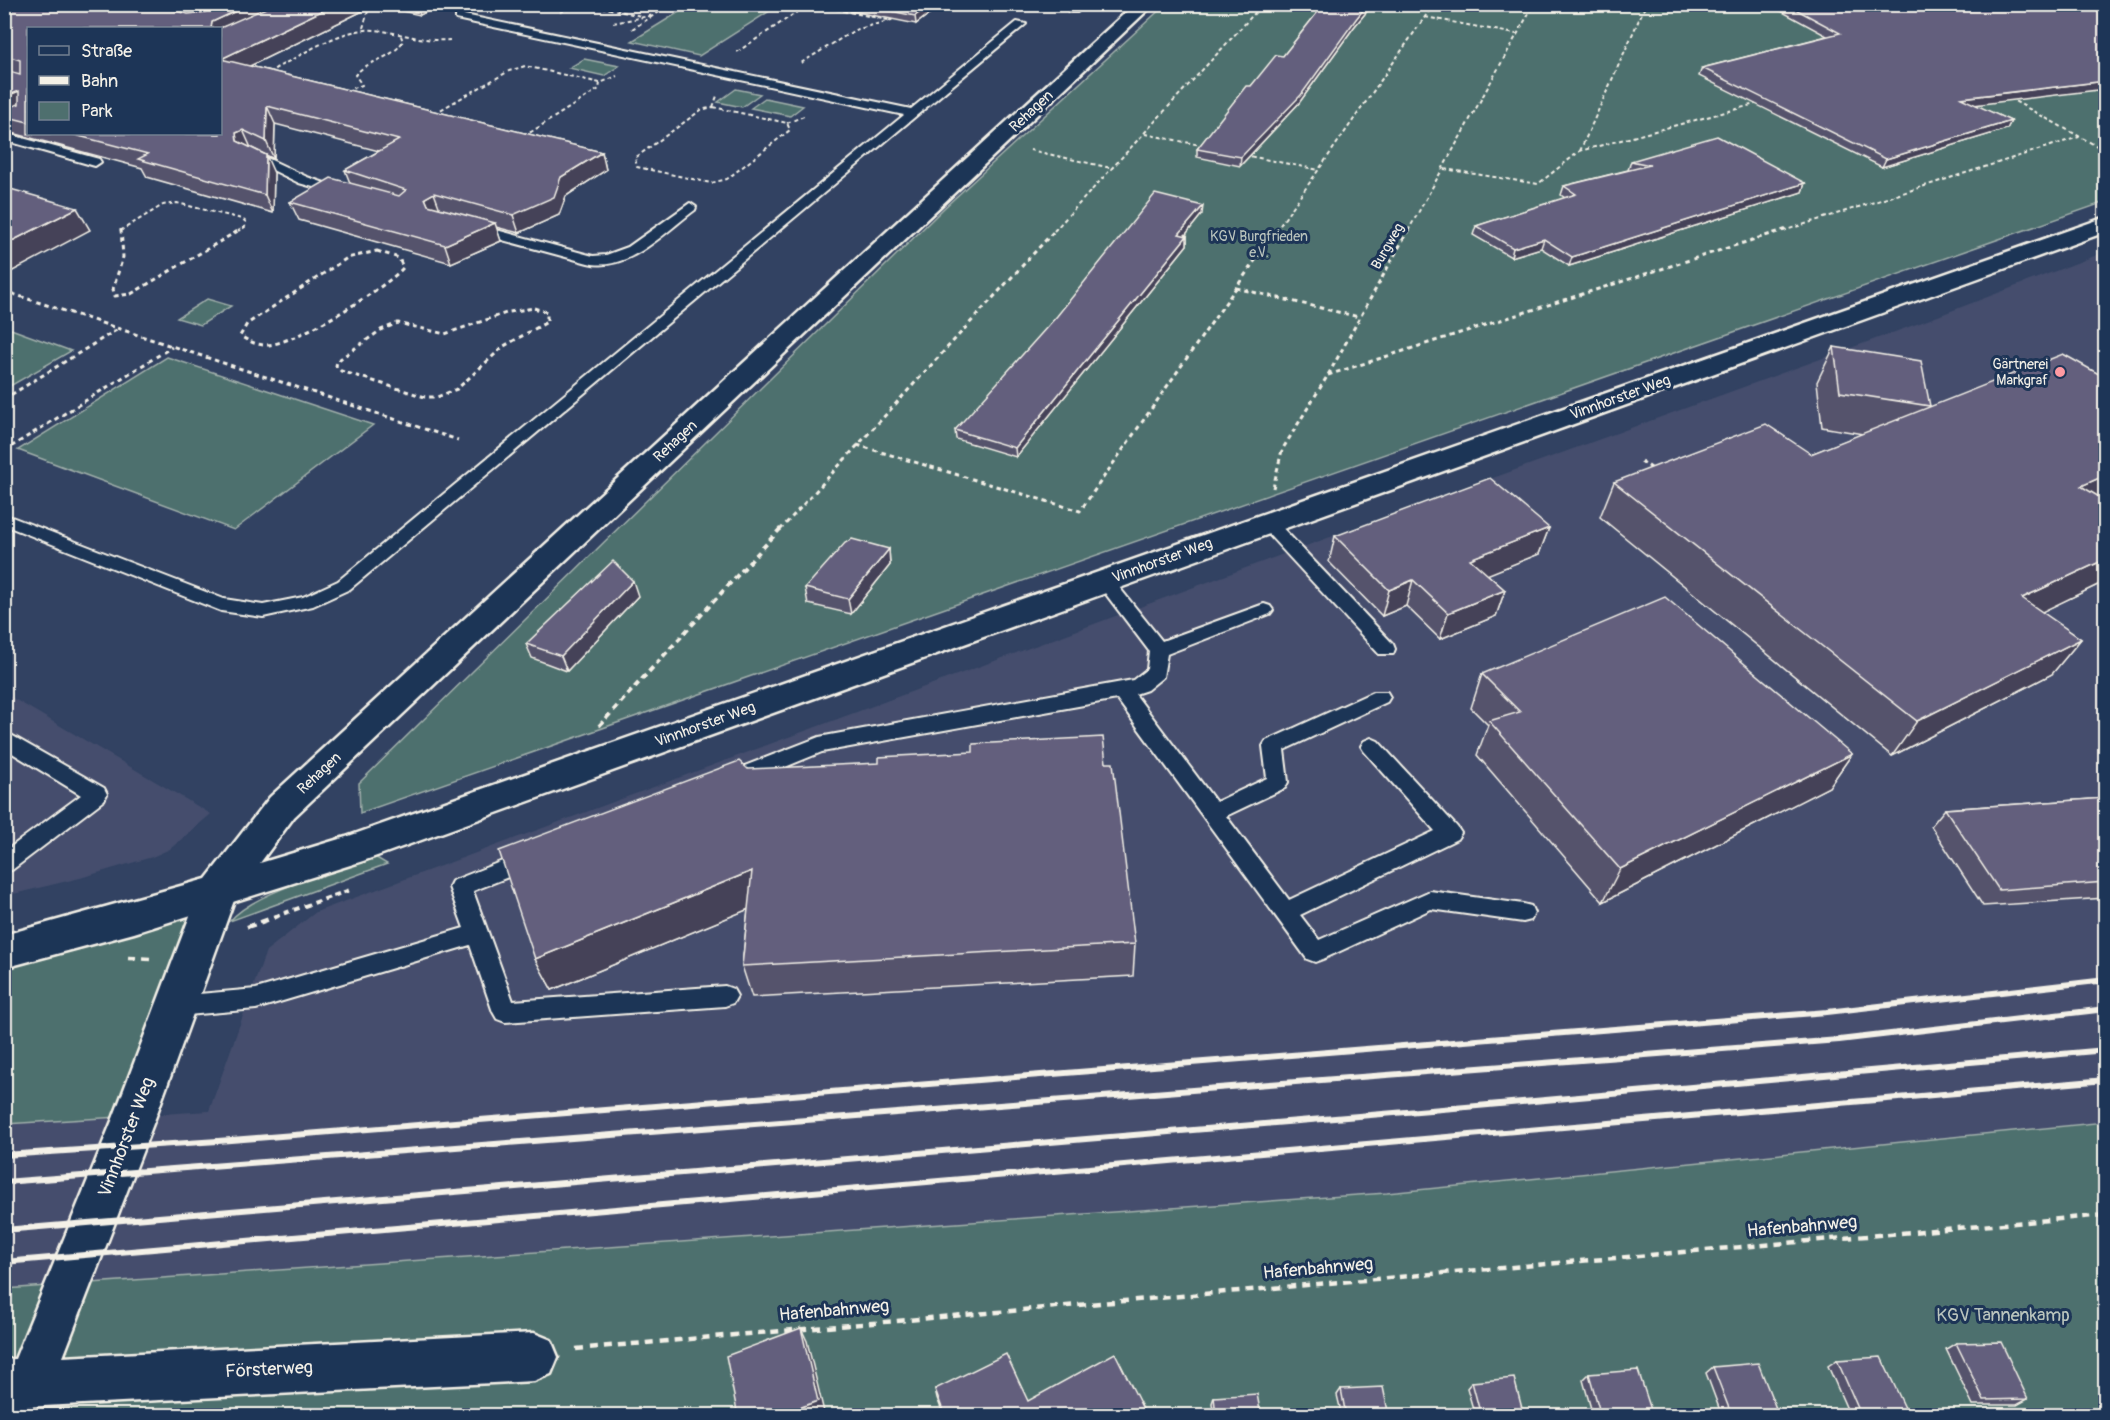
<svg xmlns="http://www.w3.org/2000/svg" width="2110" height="1420" font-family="Pangolin,sans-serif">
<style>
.built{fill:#454e6d}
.green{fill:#4e6f6e;stroke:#a1b0ab;stroke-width:1.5}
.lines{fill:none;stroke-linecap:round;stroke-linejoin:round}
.lane-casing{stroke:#f4f1e8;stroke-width:4}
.street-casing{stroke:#f4f1e8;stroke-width:5}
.secondary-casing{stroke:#f4f1e8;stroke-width:5}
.path-far3{stroke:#f4f1e8;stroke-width:2;stroke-dasharray:4 3;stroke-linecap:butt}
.path-far2{stroke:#f4f1e8;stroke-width:3;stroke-dasharray:4.5 4;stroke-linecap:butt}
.path-far1{stroke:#f4f1e8;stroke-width:4;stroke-dasharray:6 4.5;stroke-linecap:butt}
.path{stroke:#f4f1e8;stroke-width:4.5;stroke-dasharray:8 6;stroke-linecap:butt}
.lane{fill:#1d3557;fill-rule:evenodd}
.street{fill:#1d3557;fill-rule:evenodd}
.secondary{fill:#1d3557;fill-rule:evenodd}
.rail{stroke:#f4f1e8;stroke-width:6}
.wall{fill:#55526c;stroke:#f4f1e8;stroke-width:1.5;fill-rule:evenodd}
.shaded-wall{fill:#454258;stroke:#f4f1e8;stroke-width:1.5}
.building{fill:#635f7d;stroke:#f4f1e8;stroke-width:1.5}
.poi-dot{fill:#ff9aa2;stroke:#1d3557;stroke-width:2}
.labels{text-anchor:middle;stroke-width:6;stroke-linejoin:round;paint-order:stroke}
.far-park-label{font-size:14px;fill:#bac4bd;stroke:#1d3557}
.far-street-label{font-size:14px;fill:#f4f1e8;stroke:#1d3557}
.far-poi-label{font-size:14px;fill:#f4f1e8;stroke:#1d3557;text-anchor:end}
.street-label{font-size:15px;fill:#f4f1e8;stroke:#1d3557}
.near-street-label{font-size:18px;fill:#f4f1e8;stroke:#1d3557}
.near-park-label{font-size:18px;fill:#bac4bd;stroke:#1d3557}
</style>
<rect width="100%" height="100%" fill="#324262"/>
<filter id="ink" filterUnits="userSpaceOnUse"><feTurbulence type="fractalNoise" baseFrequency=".0167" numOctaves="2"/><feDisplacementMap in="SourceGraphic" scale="12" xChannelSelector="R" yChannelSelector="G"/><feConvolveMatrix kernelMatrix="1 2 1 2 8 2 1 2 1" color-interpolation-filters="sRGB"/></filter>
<g filter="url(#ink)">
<g class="built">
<path d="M2105 252V1122L1387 1193 5 1289V1124L209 1111 266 951 316 912 1270 559 1925 321Z"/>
<path d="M4 693 211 814 170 849 152 857 80 878 5 896Z"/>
</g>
<g class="green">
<path d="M692 4H776L779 5 699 56 632 41Z"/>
<path d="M1165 5H2105V202L360 813 359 783 944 208Z"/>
<path d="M584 59 619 66 604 76 569 68Z"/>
<path d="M736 89 760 94 742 107 718 102Z"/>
<path d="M765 98 803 106 790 116 751 108Z"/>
<path d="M207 299 231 306 201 325 177 318Z"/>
<path d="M11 329 71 351 5 389V333Z"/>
<path d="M167 357 373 425 234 530 18 450Z"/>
<path d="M375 857 387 864 230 921C253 892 338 870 375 857Z"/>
<path d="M218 892 135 1116 5 1124V952Z"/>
<path d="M2105 1122V1415L5 1416V1289L1387 1193Z"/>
</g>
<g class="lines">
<defs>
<g id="lane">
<path d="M1073 4H1085L1077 12H1069L1068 10Z"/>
<path d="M460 14 911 109 1017 22 1026 24 350 589 313 606 263 617 221 611 4 525V514L224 599 263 605 303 597 338 581 904 115 456 19V15Z"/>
<path d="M4 133 99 159 101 162 95 166 4 140Z"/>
<path d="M250 150 307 177 351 192 345 196 299 183 246 157V151Z"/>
<path d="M690 203 696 207 695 210C666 231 628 273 588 263L469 231 467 228 474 224 593 256 606 255 628 247Z"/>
<path d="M1267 516 1273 518 1393 644 1395 649 1393 654H1379L1261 526 1258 522Z"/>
<path d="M1105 575 1111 577 1162 641 1264 604 1270 606 1273 610 1270 614 1167 654 1163 677 1147 690 1135 694 1216 802 1267 778 1263 746 1266 741 1373 692H1387L1390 697 1387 702 1284 750 1288 782 1285 788 1226 816 1289 900 1435 831 1364 751 1361 746 1364 741 1371 738 1378 741 1457 827 1461 833 1457 839 1300 915 1319 940 1430 891 1523 904 1531 906 1534 913 1531 920 1523 922 1431 909 1323 959 1315 962 1307 959 1117 699 822 752 743 784 736 786 729 784 726 778 729 772 819 737 1133 680 1147 669 1149 651 1096 581Z"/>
<path d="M4 731 104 788 107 794 104 800 12 870 4 873V852L81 795 4 748Z"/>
<path d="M528 851 536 854 539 860 536 866 473 891 513 1001 725 986 733 989 737 996 733 1003 725 1006 505 1022 497 1019 493 1012 470 945 256 1009 176 1016 168 1013 164 1006 168 999 176 996 256 989 464 928 449 887 452 881Z"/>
</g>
<path id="street" d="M218 877 231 881 237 892 156 1116 63 1357 534 1333 551 1340 558 1357 551 1374 534 1381 4 1408V1360L15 1359 114 1116 199 892 205 881Z"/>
<path id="secondary" d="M1135 4H1154L294 817 260 863 346 837 2106 217V232L363 861 134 933 4 968V935L206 879 270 797Z"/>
</defs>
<use href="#lane" class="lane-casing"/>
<use href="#street" class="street-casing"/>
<use href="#secondary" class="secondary-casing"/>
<g class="path-far3">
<path d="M588 4 641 16"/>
<path d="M809 4 888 20"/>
<path d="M560 12 583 4"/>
<path d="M1425 17 1516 34"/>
<path d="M613 23 654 15"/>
<path d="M363 28 368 11 365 10"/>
<path d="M632 29 672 4"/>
<path d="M737 52 809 4"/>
<path d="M801 63 855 30 895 19"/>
<path d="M273 74 271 72 276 68C306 53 342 27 376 30 401 33 424 42 450 40"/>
<path d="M346 91 362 85 355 75C369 59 392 60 403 41L401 36"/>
<path d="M2009 98 2106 151"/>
<path d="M713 107 787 123 790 130 727 179 711 183 637 167 635 158 701 110Z"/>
<path d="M713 107 717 96"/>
<path d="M440 116V110L509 71 525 66 600 83 617 76"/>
<path d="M787 123 804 116"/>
<path d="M523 134 531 132 599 89 600 83"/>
<path d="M1145 134 1205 146"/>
<path d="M1030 150 1111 168"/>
<path d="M1580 151 1646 4"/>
<path d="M1244 155 1319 170"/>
<path d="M1444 169 1538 184 1580 151 1759 103"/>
<path d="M120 231 163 205 177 203 242 219 246 222 245 227 238 231"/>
<path d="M1054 231 1263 4"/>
<path d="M1276 231 1434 4"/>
<path d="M1408 231 1534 4"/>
<path d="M1783 231 2079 137"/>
</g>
<g class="path-far2">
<path d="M121 229 123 257 113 289 115 296 131 294 241 229"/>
<path d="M377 251 399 258 403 268C384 289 294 345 266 345 255 345 249 341 240 336L247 324 347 258Z"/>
<path d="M1236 288 1359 317"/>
<path d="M4 291 458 440"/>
<path d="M534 308 547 312V322L504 346 457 389 437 397H425L341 371 336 366 337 361 381 330 398 323 445 334 509 312Z"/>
<path d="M1328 375 1787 229"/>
<path d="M4 399 118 329"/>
<path d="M857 445 1080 511 1277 229"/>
<path d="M4 451 172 347"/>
<path d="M1641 461 1654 470"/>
<path d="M1273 488 1282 450 1328 375 1409 229"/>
<path d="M780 530 1056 229"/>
</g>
<g class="path-far1">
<path d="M599 726 781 528"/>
<path d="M274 917 350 890"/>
</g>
<g class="path">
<path d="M247 927 278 916"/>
<path d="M128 958 152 959"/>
<path d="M576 1349 2106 1215"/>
</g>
<use href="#lane" class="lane"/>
<use href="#street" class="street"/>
<use href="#secondary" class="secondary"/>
<g class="rail">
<path d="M4 1155 218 1141 1827 1012 2106 980"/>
<path d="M4 1182 1839 1040 2106 1009"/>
<path d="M4 1230 1466 1107 2106 1050"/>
<path d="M4 1262 2106 1080"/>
</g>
</g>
<g class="wall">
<path d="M4 4H441L420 15 375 5 250 66 602 152 606 170 566 196 559 215 519 233 496 227 501 241 451 263 299 220 290 202 350 183 345 170 379 151 275 124 274 159 252 148 274 173 273 213 147 177 142 168 5 131 4 70 20 74 4 70ZM28 28H220V134H28Z"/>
<path d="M817 4H942L916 24Z"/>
<path d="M1324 4H1373L1354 27 1299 103 1240 166 1197 157V149L1251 86 1283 56Z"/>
<path d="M1768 4H2106L1975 105 2011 121 2007 129 1882 167 1699 76 1702 68 1827 36Z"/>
<path d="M1631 161 1805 183 1802 192 1569 266 1541 248 1511 257 1473 235 1476 226 1565 198 1561 195 1564 186 1628 170Z"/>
<path d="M1202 214 1185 235 1187 236V245L1016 457 956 439 955 430Z"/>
<path d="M1834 347 1930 406V407L2106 378V498L2103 499 2106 581 2041 612 2081 639 2052 674 1892 756 1600 517 1614 482 1811 454 1863 434 1822 427 1817 382Z"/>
<path d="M1549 528 1539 554 1487 574 1505 590 1496 616 1440 639 1406 606 1382 616 1329 562 1335 536Z"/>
<path d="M889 549 890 565 851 614 808 604 805 588Z"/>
<path d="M638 596 567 671 532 658 526 644Z"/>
<path d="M1482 674 1852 754 1829 787 1603 902 1477 755 1488 725 1471 708Z"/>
<path d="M1106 763 1135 944 1133 976 752 997 742 966 748 909 552 990 535 959Z"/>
<path d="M2106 798V898L1983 906 1931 826 1945 809Z"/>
<path d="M1956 1343 2028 1399 2017 1405H1973L1946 1349Z"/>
<path d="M1837 1360 1906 1410 1898 1416H1850L1828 1366Z"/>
<path d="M1713 1367 1779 1416H1722L1706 1373Z"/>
<path d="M1589 1374 1653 1416H1593L1583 1380Z"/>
<path d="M1472 1382 1524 1416H1475L1467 1388Z"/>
<path d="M935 1389 1028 1401 1144 1411 1143 1416H944L937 1398Z"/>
<path d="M1341 1389 1389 1416H1342L1337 1395Z"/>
<path d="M1214 1397 1261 1416H1214L1212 1403Z"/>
</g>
<g class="shaded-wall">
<path d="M251 4H294L220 28H211L212 22Z"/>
<path d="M336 4H375V5L229 76 221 59Z"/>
<path d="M416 4H441L420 15Z"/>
<path d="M930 4H942L916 24 915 16Z"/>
<path d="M1368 4H1373L1354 27 1299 103 1240 166 1241 157Z"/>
<path d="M2106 81V89L1957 107 1961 98Z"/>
<path d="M19 91 28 109 4 116V97Z"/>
<path d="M267 106 275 124 274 159 266 141Z"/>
<path d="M2011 121 2007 129 1882 167 1886 159Z"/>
<path d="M243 130 251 148 237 141 236 133Z"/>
<path d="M602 152 606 170 566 196 559 215 519 233 513 215 561 177Z"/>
<path d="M266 155 274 173 273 213 265 195Z"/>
<path d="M1805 183 1802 192 1569 266 1572 257Z"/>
<path d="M434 193 441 212 432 216 425 198Z"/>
<path d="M1203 206 1202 214 1179 243V234Z"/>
<path d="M77 208 90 230 9 273 4 267V245Z"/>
<path d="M495 223 501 241 451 263 445 245Z"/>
<path d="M1187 236V245L1016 457 1015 448Z"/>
<path d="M1544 239 1541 248 1511 257 1513 248Z"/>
<path d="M2106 475V498L2056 521 2081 486Z"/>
<path d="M1549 528 1539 554 1462 585 1470 559Z"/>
<path d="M889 549 890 565 851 614 848 599Z"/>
<path d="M2106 559V581L1996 634 2022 598Z"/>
<path d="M1413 580 1406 606 1382 616 1389 590Z"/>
<path d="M633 581 638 596 567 671 561 656Z"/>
<path d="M1505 590 1496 616 1440 639 1448 613Z"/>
<path d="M2081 639 2052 674 1892 756 1917 721Z"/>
<path d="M1852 754 1829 787 1603 902 1620 869Z"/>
<path d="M752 871 761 904 552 990 535 959Z"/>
<path d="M801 1328 807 1341 824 1412 814 1416H777Z"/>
</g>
<g class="building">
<path d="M4 4H152L188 14 207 12 181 4H251L212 22 211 28H28V122L4 116V109L19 104V91L4 97V70L20 75V60L4 55Z"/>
<path d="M275 4H336L221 59 602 152 561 177 554 197 513 215 434 193 425 198 428 205 495 223 445 245 290 202 331 178 399 196 406 190 345 170 399 140 267 106 266 141 243 130 236 133 237 141 266 155 265 195 138 159 148 154 71 134H220V28Z"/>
<path d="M857 4H930L915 16Z"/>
<path d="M1324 4H1368L1356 19 1301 95 1241 157 1197 149 1246 86H1251L1276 55 1283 56Z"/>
<path d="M1786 4H2106V58L2103 59 2106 60V81L1961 98 2011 121 1886 159 1702 68 1840 33Z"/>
<path d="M1717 136 1805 183 1572 257 1544 239 1513 248 1476 226 1576 194 1564 186 1650 165 1631 161Z"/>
<path d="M7 188 77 208 4 245V189Z"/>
<path d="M1155 194 1203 206 1179 234 1187 236 1015 448 955 430 1057 316Z"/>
<path d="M1834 347 1921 361 1930 406 1840 392Z"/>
<path d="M2063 354 2106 378V475L2081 486 2106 501V559L2022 598 2081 639 1917 721 1614 482 1766 424 1811 454Z"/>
<path d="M1490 478 1549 528 1470 559 1505 590 1448 613 1413 580 1389 590 1335 536Z"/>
<path d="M852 539 889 549 848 599 805 588 845 543Z"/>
<path d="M613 561 633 581 561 656 526 644Z"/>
<path d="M1665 597 1852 754 1620 869 1489 721 1520 712 1482 674Z"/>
<path d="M1103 737 1106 763H1113L1135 944 742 966 752 871 535 959 499 851 739 761 748 769 879 763V757L973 752V744Z"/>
<path d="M2106 798V882L1999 890 1945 809Z"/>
<path d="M801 1328 818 1401 777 1416H738L726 1356Z"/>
<path d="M2001 1342 2028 1399 1984 1400 1956 1343Z"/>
<path d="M1115 1353 1144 1411 1137 1416H945L935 1389 1006 1354 1028 1401Z"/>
<path d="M1881 1357 1906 1410 1861 1415 1837 1360Z"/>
<path d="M1758 1363 1779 1416H1732L1713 1367Z"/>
<path d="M1638 1370 1653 1416H1601L1589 1374Z"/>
<path d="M1514 1378 1524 1416H1481L1472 1382Z"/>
<path d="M1383 1387 1389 1416H1346L1341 1389Z"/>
<path d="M1257 1394 1261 1416H1216L1214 1397Z"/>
</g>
</g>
<circle class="poi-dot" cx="2060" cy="372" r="6"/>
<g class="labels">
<g class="far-park-label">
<text x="1259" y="241">KGV Burgfrieden<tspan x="1259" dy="16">e.V.</tspan></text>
</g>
<g class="far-street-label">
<text transform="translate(1387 246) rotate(-60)" y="5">Burgweg</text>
</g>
<g class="far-poi-label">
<text x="2048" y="369">Gärtnerei<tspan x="2048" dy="16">Markgraf</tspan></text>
</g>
<g class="street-label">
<text transform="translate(1031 111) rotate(-43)" y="5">Rehagen</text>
<text transform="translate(1620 397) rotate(-20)" y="5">Vinnhorster Weg</text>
<text transform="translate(675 441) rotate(-43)" y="5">Rehagen</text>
<text transform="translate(1162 560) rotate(-20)" y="5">Vinnhorster Weg</text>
<text transform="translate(705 724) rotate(-20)" y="5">Vinnhorster Weg</text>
<text transform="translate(319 773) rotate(-43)" y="5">Rehagen</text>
</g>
<g class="near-street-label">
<text transform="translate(126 1137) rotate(-69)" y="6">Vinnhorster Weg</text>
<text transform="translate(1802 1226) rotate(-5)" y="6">Hafenbahnweg</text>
<text transform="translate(1318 1268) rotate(-5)" y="6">Hafenbahnweg</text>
<text transform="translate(834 1310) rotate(-5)" y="6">Hafenbahnweg</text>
<text transform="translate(269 1369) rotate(-3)" y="6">Försterweg</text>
</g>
<g class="near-park-label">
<text x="2003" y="1321">KGV Tannenkamp</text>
</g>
</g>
<rect width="2110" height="1420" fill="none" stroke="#1d3557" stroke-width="24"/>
<rect x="12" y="12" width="2086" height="1396" fill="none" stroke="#f4f1e8" stroke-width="2" filter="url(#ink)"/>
<rect x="27" y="27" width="195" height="108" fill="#1d3557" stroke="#738091" stroke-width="1.5"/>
<rect x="39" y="46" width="30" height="9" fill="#1d3557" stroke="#738091" stroke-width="1.5"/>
<text x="81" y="57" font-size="18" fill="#f4f1e8">Straße</text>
<rect x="39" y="76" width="30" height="9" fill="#f4f1e8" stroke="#738091" stroke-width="1.5"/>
<text x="81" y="87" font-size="18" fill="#f4f1e8">Bahn</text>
<rect x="39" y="102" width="30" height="18" fill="#4e6f6e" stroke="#738091" stroke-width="1.5"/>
<text x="81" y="117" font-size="18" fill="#f4f1e8">Park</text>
</svg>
